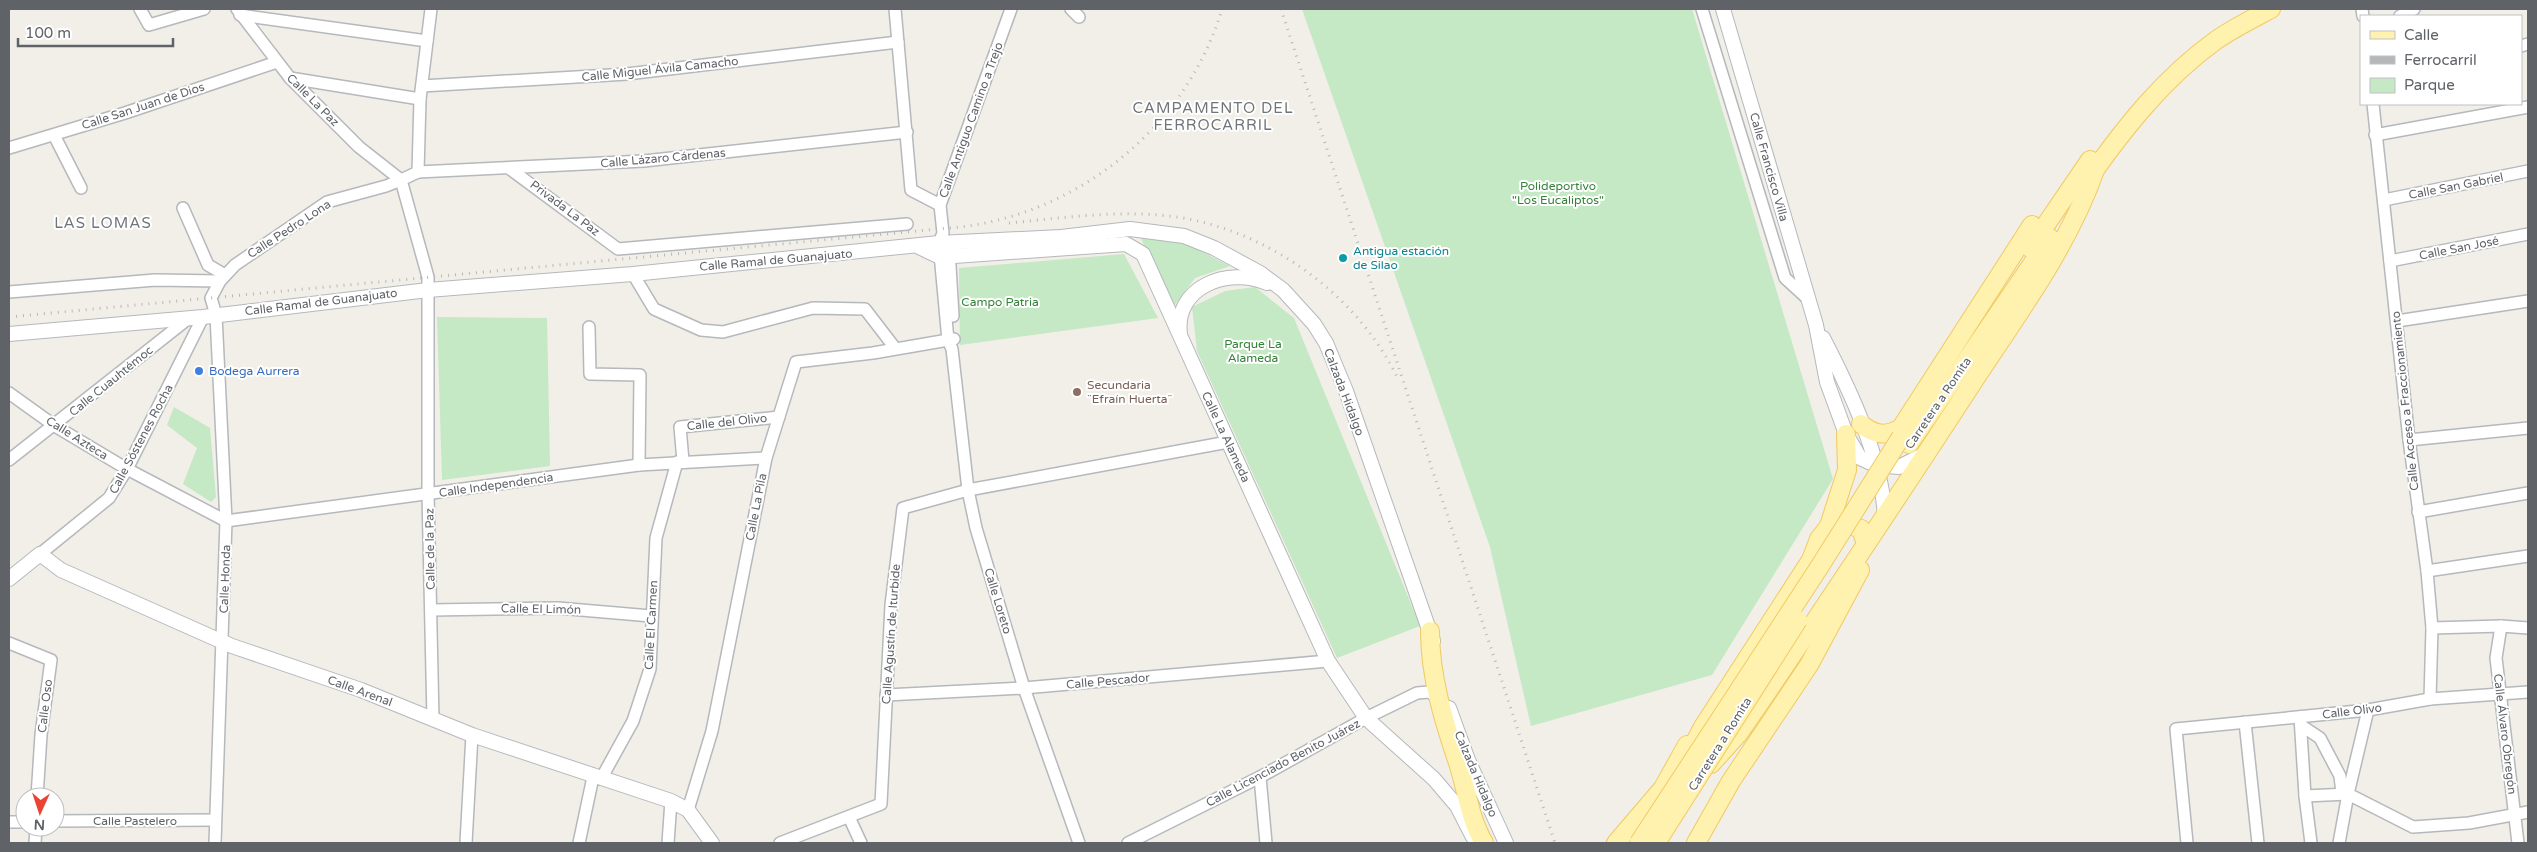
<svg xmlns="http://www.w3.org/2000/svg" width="2537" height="852" font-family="'Varela Round',sans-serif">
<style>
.green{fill:#c5e8c5}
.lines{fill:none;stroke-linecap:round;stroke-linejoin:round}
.minor-casing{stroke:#b5b8bc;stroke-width:14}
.tertiary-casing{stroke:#b5b8bc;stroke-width:16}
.primary-casing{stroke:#f2c960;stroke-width:20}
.minor{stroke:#fff;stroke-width:11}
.tertiary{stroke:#fff;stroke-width:14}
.primary{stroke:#fff2af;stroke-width:18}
.rail{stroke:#b6b7b8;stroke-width:3;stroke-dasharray:1 6;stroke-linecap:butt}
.primary-bridge-casing{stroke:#f2c960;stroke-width:20;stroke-linecap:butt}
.primary-bridge{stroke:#fff2af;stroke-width:18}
.culture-dot{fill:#0f9aa8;stroke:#fff;stroke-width:2}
.shop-dot{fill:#3f7fe0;stroke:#fff;stroke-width:2}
.education-dot{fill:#8d6e63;stroke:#fff;stroke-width:2}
.labels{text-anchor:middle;stroke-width:4;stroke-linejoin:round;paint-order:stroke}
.street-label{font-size:12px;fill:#5f6368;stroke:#fff}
.park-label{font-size:12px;fill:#348238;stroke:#fff}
.culture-label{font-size:12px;fill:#0d838f;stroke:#fff;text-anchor:start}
.shop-label{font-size:12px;fill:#366cbe;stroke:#fff;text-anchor:start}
.education-label{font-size:12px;fill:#785e54;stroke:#fff;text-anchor:start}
.quarter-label{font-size:15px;letter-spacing:1px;fill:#70757a;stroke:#fff}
</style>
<rect width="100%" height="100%" fill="#f1efe8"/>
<g class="green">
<path d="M1302 9H1692L1833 479 1712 675 1531 726 1490 547Z"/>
<path d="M1140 236 1183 242 1230 266 1195 278 1171 310Z"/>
<path d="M1124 254 1158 318 960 345 959 268Z"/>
<path d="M1255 287 1294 318 1420 626 1337 658 1197 351 1192 307 1225 291Z"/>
<path d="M437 317 547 318 550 466 442 480Z"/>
<path d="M174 407 210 428 216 497 211 502 183 484 197 448 167 425Z"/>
</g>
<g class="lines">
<defs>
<g id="minor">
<path d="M140 9 149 25 204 9"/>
<path d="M895 9 911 190 940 205"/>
<path d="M1011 9 940 205 943 233 939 243 948 340 952 349 968 490 976 528 1024 688 1079 843"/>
<path d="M1071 9 1079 17"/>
<path d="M1702 9 1785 278 1808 299"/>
<path d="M2362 9 2363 16"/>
<path d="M240 15 427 41"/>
<path d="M2400 16 2414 9"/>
<path d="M2521 46 2528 44"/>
<path d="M290 78 420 99"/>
<path d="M422 86 627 74 898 42"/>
<path d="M2373 104 2409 440 2427 571 2432 628 2430 699"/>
<path d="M54 135 81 188"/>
<path d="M2375 135 2528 107"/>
<path d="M9 148 125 113 277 62"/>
<path d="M510 169 618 249 907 224"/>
<path d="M418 172 420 99 431 9"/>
<path d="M2384 200 2528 171"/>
<path d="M183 208 208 265 225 275"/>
<path d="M949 249 953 316"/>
<path d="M2390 261 2528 234"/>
<path d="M633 274 654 309 701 330 723 332 813 308 865 309 895 348"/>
<path d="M9 292 155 280 220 281"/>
<path d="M2397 321 2528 301"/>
<path d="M589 327 590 374 640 375 639 465"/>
<path d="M9 393 55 426 127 469 226 521 639 465 766 458"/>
<path d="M2409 440 2528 428"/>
<path d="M9 460 189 318"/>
<path d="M683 461 680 427 779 417"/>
<path d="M2418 512 2528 493"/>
<path d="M40 554 109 498 127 469 203 317"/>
<path d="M2427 571 2528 556"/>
<path d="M431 610 558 608 651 616"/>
<path d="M2501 626 2496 658 2518 843"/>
<path d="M2432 628 2501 626 2528 628"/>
<path d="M9 643 51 660 41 735 37 797"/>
<path d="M886 695 1024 688 1328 661"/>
<path d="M2300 717 2305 796 2311 843"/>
<path d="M433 719 428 494V277L401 180 418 172 644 161 907 132"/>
<path d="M2245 722 2258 843"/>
<path d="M2302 726 2320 738 2340 776 2342 793"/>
<path d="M1260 777 1266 843"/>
<path d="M601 779 633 721 650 669 656 538 677 462"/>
<path d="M2305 796 2348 794 2413 827 2469 823 2528 812"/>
<path d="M688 810 712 731 766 458 796 362 873 353 954 339"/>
<path d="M849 817 861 843"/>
<path d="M55 821 215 820"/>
<path d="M9 822H25"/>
<path d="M35 843 36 827"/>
<path d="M215 843 226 521 216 315 211 298 220 281 235 265 327 202 386 186 401 180 359 147 290 78 237 9"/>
<path d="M466 843 472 735"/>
<path d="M579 843 593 777"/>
<path d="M668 843 671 801"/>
<path d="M780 843 881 804 891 605 903 508 968 490 1228 442"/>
<path d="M1128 843 1260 777 1366 718 1417 693 1429 692 1439 698"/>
<path d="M2187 843 2176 729 2368 710 2430 699 2528 692"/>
<path d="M2339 843 2348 794 2368 710"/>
</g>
<g id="tertiary">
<path d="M1723 9 1816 325 1827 382 1846 434 1860 458 1875 465 1899 467 1925 454"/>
<path d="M919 247 940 257 1126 244 1143 254 1328 661 1366 718 1434 779 1457 806 1473 837"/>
<path d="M9 334 203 317 428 290 633 274 939 243 1061 237 1130 229 1184 236 1214 248 1260 273 1283 290 1314 324 1326 343 1346 391 1433 641"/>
<path d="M1180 334C1174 287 1228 266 1267 283"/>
<path d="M1823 338C1851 392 1882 458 1885 518"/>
<path d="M9 579 40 554 61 570 232 646 361 690 472 735 671 801 688 810 712 843"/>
<path d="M1449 708 1468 760 1506 843"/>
</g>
<g id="primary">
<path d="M2089 178C2125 127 2164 78 2215 41 2232 29 2252 19 2271 9"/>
<path d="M2030 248 2090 160"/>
<path d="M1861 424C1874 435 1886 437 1901 428L2032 225"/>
<path d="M1909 444 2050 238"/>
<path d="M1833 524 1843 522 1861 529 1866 544"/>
<path d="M1430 631C1430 677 1444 722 1459 766 1467 792 1470 819 1484 843"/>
<path d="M1686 759 1703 727 1811 560 1819 539 1829 526 1847 470 1846 434"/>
<path d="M1711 764 1739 733 1757 707C1830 599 1902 491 1973 382 2017 315 2068 247 2095 170"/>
<path d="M1616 843 1663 788 1687 745"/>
<path d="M1696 843 1731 781 1809 665 1860 570"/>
</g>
</defs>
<use href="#minor" class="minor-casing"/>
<use href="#tertiary" class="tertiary-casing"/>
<use href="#primary" class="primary-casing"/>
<use href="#minor" class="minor"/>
<use href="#tertiary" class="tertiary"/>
<use href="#primary" class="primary"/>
<g class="rail">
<path d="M1281 9 1555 843"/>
<path d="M1009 223C1062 218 1116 210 1169 216 1264 227 1357 293 1398 379"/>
<path d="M9 317 960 227C1080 213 1187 126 1222 9"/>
</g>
<defs>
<g id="primary-bridge">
<path d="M1639 843 1820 566 1901 437"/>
<path d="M1656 843 1798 620"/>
</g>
</defs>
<use href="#primary-bridge" class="primary-bridge-casing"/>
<use href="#primary-bridge" class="primary-bridge"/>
</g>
<circle class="culture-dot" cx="1343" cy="258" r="5"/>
<circle class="shop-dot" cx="199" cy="371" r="5"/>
<circle class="education-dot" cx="1077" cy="392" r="5"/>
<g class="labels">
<g class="street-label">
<text transform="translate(660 69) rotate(-6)" y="4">Calle Miguel Ávila Camacho</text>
<text transform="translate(313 100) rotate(45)" y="4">Calle La Paz</text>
<text transform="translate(143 106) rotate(-18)" y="4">Calle San Juan de Dios</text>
<text transform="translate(971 120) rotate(-70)" y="4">Calle Antiguo Camino a Trejo</text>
<text transform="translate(663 158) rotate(-5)" y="4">Calle Lázaro Cárdenas</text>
<text transform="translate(1769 167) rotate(74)" y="4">Calle Francisco Villa</text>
<text transform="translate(2456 186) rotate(-11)" y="4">Calle San Gabriel</text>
<text transform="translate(565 208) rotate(37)" y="4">Privada La Paz</text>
<text transform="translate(289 229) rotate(-33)" y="4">Calle Pedro Lona</text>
<text transform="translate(2459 248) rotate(-11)" y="4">Calle San José</text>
<text transform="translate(776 260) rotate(-5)" y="4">Calle Ramal de Guanajuato</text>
<text transform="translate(321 302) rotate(-7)" y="4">Calle Ramal de Guanajuato</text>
<text transform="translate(111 381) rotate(-39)" y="4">Calle Cuauhtémoc</text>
<text transform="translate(1344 392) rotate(69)" y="4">Calzada Hidalgo</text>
<text transform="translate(2405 401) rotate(-96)" y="4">Calle Acceso a Fraccionamiento</text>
<text transform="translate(1938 403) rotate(-56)" y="4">Carretera a Romita</text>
<text transform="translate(727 422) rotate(-6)" y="4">Calle del Olivo</text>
<text transform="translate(1226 437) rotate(65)" y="4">Calle La Alameda</text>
<text transform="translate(77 438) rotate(32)" y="4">Calle Azteca</text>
<text transform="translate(141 439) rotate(-62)" y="4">Calle Sóstenes Rocha</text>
<text transform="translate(496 485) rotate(-8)" y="4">Calle Independencia</text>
<text transform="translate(756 507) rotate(-79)" y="4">Calle La Pila</text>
<text transform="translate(430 549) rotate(-91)" y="4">Calle de la Paz</text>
<text transform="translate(225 579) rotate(-88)" y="4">Calle Honda</text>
<text transform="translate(998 601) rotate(73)" y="4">Calle Loreto</text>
<text transform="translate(541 609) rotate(1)" y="4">Calle El Limón</text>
<text transform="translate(651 625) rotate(-87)" y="4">Calle El Carmen</text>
<text transform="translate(891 634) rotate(-86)" y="4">Calle Agustín de Iturbide</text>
<text transform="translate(1108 681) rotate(-5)" y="4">Calle Pescador</text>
<text transform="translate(360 691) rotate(20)" y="4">Calle Arenal</text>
<text transform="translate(45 706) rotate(-83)" y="4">Calle Oso</text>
<text transform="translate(2352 711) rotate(-7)" y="4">Calle Olivo</text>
<text transform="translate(2505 734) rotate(83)" y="4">Calle Álvaro Obregón</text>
<text transform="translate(1720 744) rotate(-58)" y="4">Carretera a Romita</text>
<text transform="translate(1283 763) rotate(-28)" y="4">Calle Licenciado Benito Juárez</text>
<text transform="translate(1476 774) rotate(67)" y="4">Calzada Hidalgo</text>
<text x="135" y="825">Calle Pastelero</text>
</g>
<g class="park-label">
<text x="1558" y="190">Polideportivo<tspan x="1558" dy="14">"Los Eucaliptos"</tspan></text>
<text x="1000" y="306">Campo Patria</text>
<text x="1253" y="348">Parque La<tspan x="1253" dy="14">Alameda</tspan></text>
</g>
<g class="culture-label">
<text x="1353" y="255">Antigua estación<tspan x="1353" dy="14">de Silao</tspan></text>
</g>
<g class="shop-label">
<text x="209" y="375">Bodega Aurrera</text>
</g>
<g class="education-label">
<text x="1087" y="389">Secundaria<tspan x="1087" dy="14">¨Efraín Huerta¨</tspan></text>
</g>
<g class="quarter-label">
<text x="1213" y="113">CAMPAMENTO DEL<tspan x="1213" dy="17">FERROCARRIL</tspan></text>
<text x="103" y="228">LAS LOMAS</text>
</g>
</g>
<rect width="2537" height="852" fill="none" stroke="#5f6368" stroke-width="20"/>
<rect x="2360" y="15" width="162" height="90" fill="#ffffff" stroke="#bfc1c3"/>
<rect x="2370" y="31" width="25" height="8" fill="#fff2af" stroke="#bfc1c3"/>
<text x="2404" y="40" font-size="15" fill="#5f6368">Calle</text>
<rect x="2370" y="56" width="25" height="8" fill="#b6b7b8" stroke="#bfc1c3"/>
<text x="2404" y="65" font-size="15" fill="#5f6368">Ferrocarril</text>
<rect x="2370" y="78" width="25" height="15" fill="#c5e8c5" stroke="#bfc1c3"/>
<text x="2404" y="90" font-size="15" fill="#5f6368">Parque</text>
<g transform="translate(40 812) rotate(183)"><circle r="24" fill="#ffffff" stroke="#bfc1c3"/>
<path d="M0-4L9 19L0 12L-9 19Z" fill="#ea4335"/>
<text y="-8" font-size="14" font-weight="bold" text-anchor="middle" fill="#5f6368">N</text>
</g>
<path d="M18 38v8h155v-8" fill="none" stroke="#5f6368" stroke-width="2.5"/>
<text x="25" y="38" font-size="15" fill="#5f6368" stroke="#ffffff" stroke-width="4" paint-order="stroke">100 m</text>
</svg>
